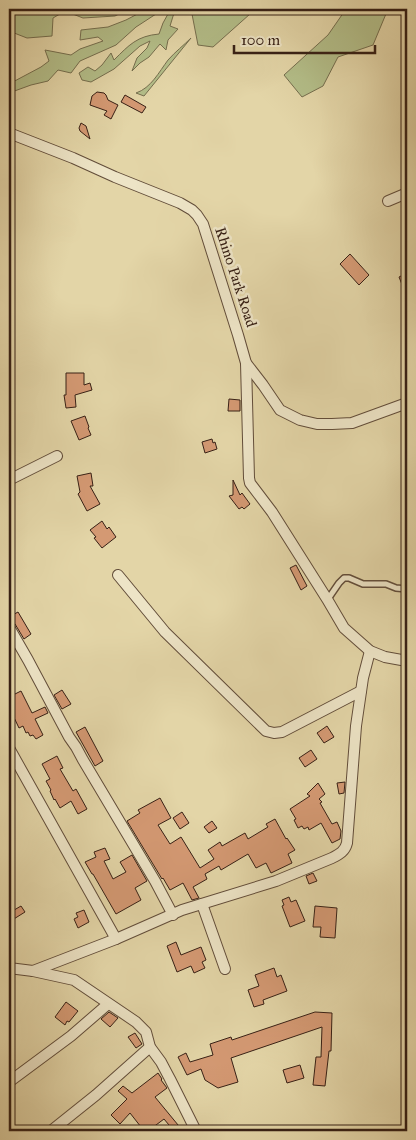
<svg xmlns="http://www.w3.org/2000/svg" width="416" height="1140" font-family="'IM FELL Great Primer',serif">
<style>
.green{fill:#b3bd88;stroke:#756e4e}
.building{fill:#d49973;stroke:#372015}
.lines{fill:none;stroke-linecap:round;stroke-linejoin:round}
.service-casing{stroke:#624d3a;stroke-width:8}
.minor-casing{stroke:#624d3a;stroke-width:12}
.service{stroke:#ede4c6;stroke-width:5}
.minor{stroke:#ede4c6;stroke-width:10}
.labels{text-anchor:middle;stroke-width:5;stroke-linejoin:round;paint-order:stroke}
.street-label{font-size:15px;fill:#372015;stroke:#ede4c6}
</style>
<rect width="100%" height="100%" fill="#e3d5a7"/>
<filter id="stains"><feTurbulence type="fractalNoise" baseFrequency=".004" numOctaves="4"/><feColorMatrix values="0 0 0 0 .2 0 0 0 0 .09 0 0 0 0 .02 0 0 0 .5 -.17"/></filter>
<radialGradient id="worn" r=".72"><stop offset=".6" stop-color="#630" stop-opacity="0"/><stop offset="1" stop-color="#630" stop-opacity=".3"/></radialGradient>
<g class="green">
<path d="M9 9H129L115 16 83 18 65 11 53 18 52 36 27 38 9 31Z"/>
<path d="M147 9H159L156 14 136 27 116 45 80 61 71 73 58 70 48 81 31 85 9 93V84L41 67 49 61 45 50 71 55 80 49 103 41 98 37 80 40 81 30 108 27 126 20Z"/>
<path d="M191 9H254L250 14 213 47 198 45Z"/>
<path d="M346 9H388L373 45 338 57 323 86 302 97 284 75 328 35Z"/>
<path d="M174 13 170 26 178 29 168 40 166 50 160 44 149 57 140 63 132 71 137 58 147 48 150 41 140 46 114 69 91 82 82 80 79 73 88 67 95 71 102 65 111 53 114 60C129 45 137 36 159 34L163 23 168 14Z"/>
<path d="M191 38 144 96 136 93C151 88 159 72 168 60 175 52 184 45 191 38Z"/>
</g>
<g class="building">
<path d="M97 92 104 93 106 95 108 100 118 105 111 119 104 115 107 111 90 105 92 96Z"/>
<path d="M125 95 146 107 142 113 121 102Z"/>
<path d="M81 123 86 126 90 139 80 131 79 128Z"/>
<path d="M350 254 369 275 359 285 340 264Z"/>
<path d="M407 273V297L399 277Z"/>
<path d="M66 373H84V385L90 383 92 390 75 395 76 407 66 408 64 395H66Z"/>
<path d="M229 399 240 400V411H228Z"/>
<path d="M85 416 89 427 88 428 91 435 79 440 71 421Z"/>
<path d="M212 439 213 443 215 442 217 449 205 453 202 442Z"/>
<path d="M91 473 93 486H90L100 504 87 511 78 494 80 492 77 476Z"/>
<path d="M233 480 240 495 242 493 250 504 244 509 242 507 239 509 229 496 233 495Z"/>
<path d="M102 521 107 529 109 527 116 537 102 548 94 538 96 537 90 530Z"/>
<path d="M296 565 307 586 301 590 290 568Z"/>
<path d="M18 612 31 634 24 639 15 624 9 617Z"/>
<path d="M62 690 71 704 62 709 54 695Z"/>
<path d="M21 691 32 713 45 707 48 713 35 719 43 735 36 739 33 735 30 736 28 732 26 733 23 726 19 728 9 707V697Z"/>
<path d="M327 726 334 737 324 743 317 733Z"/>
<path d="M85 727 103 761 95 766 76 732Z"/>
<path d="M311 750 317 759 305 767 299 758Z"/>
<path d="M57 756 63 768 60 769 73 791 76 789 87 809 78 814 71 801 60 808 55 799 54 800 50 791 51 790 46 781 50 779 42 764Z"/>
<path d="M345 782 344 793 339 794 337 783Z"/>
<path d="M318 783 325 794 319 799 322 802 320 803 332 824 337 822 341 831 340 839 332 843 321 823 309 830 308 827 304 829 302 826 298 828 294 820 296 819 290 809 310 796 307 794Z"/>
<path d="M160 798 171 818 158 825 170 844 181 837 200 868 214 859 208 850 220 842 222 846 245 833 248 839 268 827 266 824 275 819 286 839 287 838 295 850 288 854 292 863 271 873 266 863 256 868 248 854 221 870 219 866 205 874 207 879 193 887 199 898 192 900 183 883 170 890 163 878 162 879 127 821 140 813 138 810Z"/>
<path d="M182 812 189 823 180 829 173 818Z"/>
<path d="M212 821 217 828 209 833 204 827Z"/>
<path d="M105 848 110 859 104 861 113 879 126 872 120 862 132 855 147 881 135 888 141 900 116 914 93 874H92L85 862 96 857 94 852Z"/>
<path d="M313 873 317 881 309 884 306 876Z"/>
<path d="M289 897 291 902 296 900 305 921 290 927 282 906 284 905 282 900Z"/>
<path d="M21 906 25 912 9 922V913Z"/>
<path d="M315 906 337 908 335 938 320 937 321 927H313Z"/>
<path d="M84 910 89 922 78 928 74 919 78 917 76 913Z"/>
<path d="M176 942 181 955 201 947 206 960 202 962 205 968 194 973 191 966 177 972 167 946Z"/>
<path d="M274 968 277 977 281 975 287 991 263 1000 264 1004 254 1007 248 990 259 986 255 975Z"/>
<path d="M66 1002 78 1011 69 1022 67 1021 65 1025 55 1017Z"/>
<path d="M109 1012 118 1018 110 1027 101 1019Z"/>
<path d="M315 1012 332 1013 331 1051H329L325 1086 313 1085 316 1057H321L322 1027 231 1058 238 1082 218 1088 205 1080 201 1069 187 1075 178 1057 186 1053 190 1062 213 1055 210 1044 231 1037 232 1040Z"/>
<path d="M135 1033 142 1044 136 1048 128 1037Z"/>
<path d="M300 1065 304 1078 287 1083 283 1070Z"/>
<path d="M158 1073 162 1079 161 1080 167 1088 155 1097 183 1131H174L164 1119 148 1131H134L141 1127 130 1113 120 1124 111 1115 127 1099 118 1091 123 1086 132 1093Z"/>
</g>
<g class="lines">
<defs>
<path id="service" d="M328 599 339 583 344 578H349L363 584H386L396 588 407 589"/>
<g id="minor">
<path d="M9 133 73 158 115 177 180 203 192 210 197 215 203 224 238 335 246 363 263 385 280 410 300 420 317 424H332L352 423 407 403"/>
<path d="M388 201 407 193"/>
<path d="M246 363 249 478 250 483 272 512 327 599 344 628 370 651 385 657 407 661"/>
<path d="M9 480 57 456"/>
<path d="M118 575 165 632 266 731 274 733 282 732 361 691"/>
<path d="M9 627 28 660 69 737 76 747 83 760 155 881 173 915"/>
<path d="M9 748 116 939"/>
<path d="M202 904 225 969"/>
<path d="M9 968 33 971 74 980 136 1022 146 1032 150 1047 161 1062 170 1079 196 1131"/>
<path d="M33 971 116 939 182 910 276 881 332 858C340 854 345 851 347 843L356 726 363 678 370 651"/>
<path d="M9 1082 71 1036 108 1004"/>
<path d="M51 1131 96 1095 150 1047"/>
</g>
</defs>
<use href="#service" class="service-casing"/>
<use href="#minor" class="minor-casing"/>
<use href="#service" class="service"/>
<use href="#minor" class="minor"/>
</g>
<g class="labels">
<g class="street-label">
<text transform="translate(236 277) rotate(72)" y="5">Rhino Park Road</text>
</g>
</g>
<rect width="416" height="1140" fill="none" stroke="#e3d5a7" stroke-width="30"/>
<rect x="10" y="10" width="396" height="1120" fill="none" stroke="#372015" stroke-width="2.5"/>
<rect x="15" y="15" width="386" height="1110" fill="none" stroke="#372015"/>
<path d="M234 45v8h141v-8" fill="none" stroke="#372015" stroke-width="2.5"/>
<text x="241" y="45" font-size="15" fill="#372015" stroke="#ede4c6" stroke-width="4" paint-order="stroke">100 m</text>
<rect width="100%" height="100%" filter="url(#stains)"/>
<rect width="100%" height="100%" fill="url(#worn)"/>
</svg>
